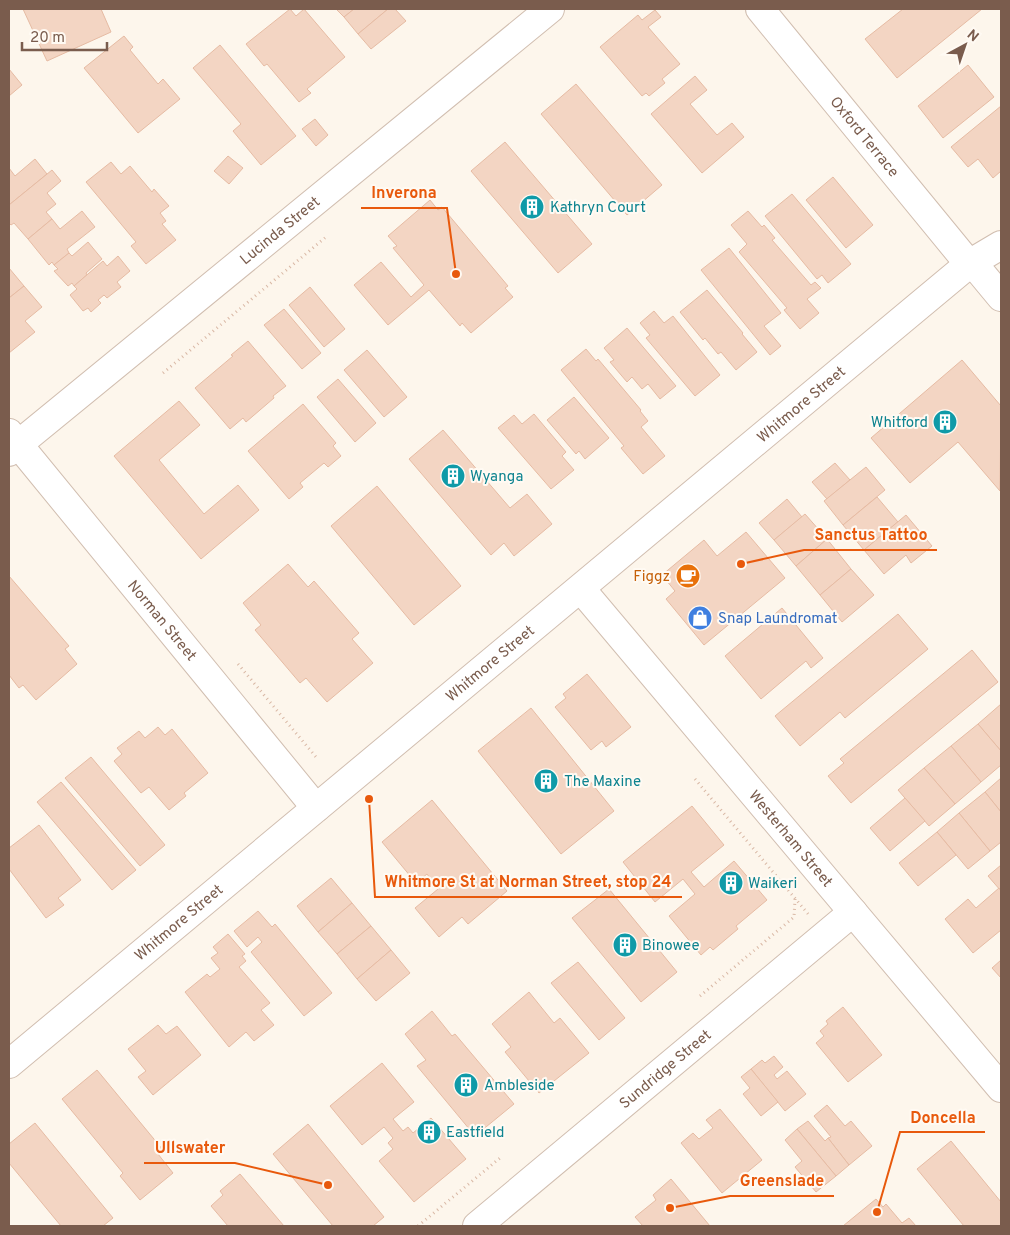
<svg xmlns="http://www.w3.org/2000/svg" width="1010" height="1235" font-family="Overpass,sans-serif">
<style>
.building{fill:#f3d5c3;stroke:#e6bba3}
.lines{fill:none;stroke-linecap:round;stroke-linejoin:round}
.minor-casing{stroke:#d1beb0;stroke-width:30}
.path{stroke:#d9b8a5;stroke-width:3;stroke-dasharray:1 4;stroke-linecap:butt}
.minor{stroke:#fff;stroke-width:28}
.labels{text-anchor:middle;stroke-width:4;stroke-linejoin:round;paint-order:stroke}
.street-label{font-size:15px;fill:#7a5c4d;stroke:#fffaf3}
.culture-label{font-size:15px;fill:#0d838f;stroke:#fffaf3;text-anchor:start}
.food-label{font-size:15px;fill:#c56008;stroke:#fffaf3;text-anchor:end}
.shop-label{font-size:15px;fill:#366cbe;stroke:#fffaf3;text-anchor:start}
.leader{fill:none;stroke:#e8590c;stroke-width:2}
.callout-dot{fill:#e8590c;stroke:#fffaf3;stroke-width:2}
.callout-label{font-size:16px;text-anchor:middle;font-weight:bold;fill:#e8590c;stroke:#fffaf3;stroke-width:4;stroke-linejoin:round;paint-order:stroke}
</style>
<rect width="100%" height="100%" fill="#fdf6ec"/>
<g class="building">
<path d="M23 9H101L111 32 47 61Z"/>
<path d="M290 9 296 16 304 9 345 57 307 89 311 93 299 102 267 64 264 66 246 44Z"/>
<path d="M336 9H354L344 17Z"/>
<path d="M354 9H388L358 34 344 17Z"/>
<path d="M388 9H395L406 21 371 49 358 34Z"/>
<path d="M903 9H982L897 78 865 39Z"/>
<path d="M655 10 661 17 648 27 680 64 662 79 665 83 649 96 646 93 642 96 600 47 638 15 642 20Z"/>
<path d="M124 36 133 47 130 50 158 84 163 79 180 99 138 133 84 68Z"/>
<path d="M220 45 296 136 261 165 233 131 241 124 193 68Z"/>
<path d="M968 65 994 97 943 138 918 106Z"/>
<path d="M9 69 22 85 9 96Z"/>
<path d="M695 76 707 90 690 104 717 135 732 123 744 137 702 173 651 114Z"/>
<path d="M576 84 662 185 627 215 541 114Z"/>
<path d="M1001 106V171L993 178 978 159 968 167 951 147Z"/>
<path d="M315 119 328 135 316 146 302 129Z"/>
<path d="M505 142 592 244 558 273 471 171Z"/>
<path d="M228 156 243 168 229 184 214 171Z"/>
<path d="M35 159 47 174 9 205V168L15 176Z"/>
<path d="M111 162 121 174 130 166 152 192 154 189 169 206 160 213 166 221 162 224 176 240 146 264 131 246 136 242 86 182Z"/>
<path d="M52 170 61 181 47 193 56 204 46 212 52 219 28 239 14 223 11 225 9 223V205Z"/>
<path d="M833 177 873 225 846 248 806 200Z"/>
<path d="M792 194 851 264 828 283 822 275 817 279 765 216Z"/>
<path d="M430 200 438 210 442 207 508 286 505 288 513 297 471 333 462 323 460 326 429 290 388 325 354 285 381 262 411 297 424 285 393 248 397 246 388 236Z"/>
<path d="M82 211 95 227 67 249 69 253 54 265 52 262 49 265 28 239 52 219 60 229Z"/>
<path d="M748 211 762 227 764 225 775 238 772 240 811 285 815 282 821 288 807 299 819 313 800 329 784 310 787 308 739 252 747 244 731 225Z"/>
<path d="M88 242 102 259 86 273 87 275 74 286 72 283 68 286 54 271 58 269 54 265 69 253 72 256Z"/>
<path d="M729 248 781 313 764 326 781 346 770 355 701 270Z"/>
<path d="M118 256 130 271 117 282 121 287 107 298 104 295 98 300 101 303 91 312 88 308 83 311 70 295 77 289 74 286 103 261 107 266Z"/>
<path d="M9 268 24 286 9 298Z"/>
<path d="M24 286 42 307 25 321 35 332 9 353V298Z"/>
<path d="M310 287 345 329 324 347 289 305Z"/>
<path d="M707 290 743 333 742 334 757 352 736 370 721 352 718 354 705 338 703 340 680 312Z"/>
<path d="M284 309 321 353 302 369 264 325Z"/>
<path d="M654 311 664 323 673 316 720 375 695 396 646 338 650 335 640 323Z"/>
<path d="M627 328 676 386 660 399 648 384 642 389 632 377 627 382 610 362 614 360 604 348Z"/>
<path d="M248 341 286 386 273 396 274 398 246 422 243 418 230 429 195 388 233 356 231 355Z"/>
<path d="M586 349 596 361 598 359 641 410 640 411 648 421 641 427 665 456 643 474 621 448 624 446 561 370Z"/>
<path d="M367 350 407 397 384 417 344 370Z"/>
<path d="M962 360 1001 406 1000 491 958 442 910 483 871 438Z"/>
<path d="M338 379 376 423 355 442 317 397Z"/>
<path d="M574 397 609 438 585 459 579 451 576 454 547 420Z"/>
<path d="M179 401 200 425 159 460 204 514 238 485 259 510 201 559 114 456Z"/>
<path d="M303 404 336 443 333 446 341 456 328 467 324 463 300 483 303 487 289 499 248 451Z"/>
<path d="M534 414 566 452 562 456 574 470 551 489 498 428 514 415 522 424Z"/>
<path d="M443 430 510 508 527 494 552 524 514 556 504 543 491 555 409 459Z"/>
<path d="M835 463 850 480 827 499 812 482Z"/>
<path d="M866 467 885 490 843 525 824 501Z"/>
<path d="M377 486 461 586 414 625 331 526Z"/>
<path d="M877 497 898 522 864 550 843 525Z"/>
<path d="M787 499 802 517 774 540 759 523Z"/>
<path d="M805 514 827 539 796 566 774 540Z"/>
<path d="M906 515 932 546 911 563 906 555 884 574 864 550Z"/>
<path d="M746 532 785 578 704 645 666 599 675 591 662 575 704 540 717 556Z"/>
<path d="M827 539 851 569 820 595 796 566Z"/>
<path d="M288 564 308 587 314 581 359 633 352 639 373 663 327 702 306 678 300 683 255 630 261 625 243 603Z"/>
<path d="M851 569 874 595 842 622 820 595Z"/>
<path d="M9 576 69 646 65 649 77 664 36 700 23 685 19 688 9 675Z"/>
<path d="M782 608 823 658 811 668 806 661 761 699 725 656Z"/>
<path d="M898 614 928 649 845 718 840 712 800 746 775 716Z"/>
<path d="M972 650 998 682 851 803 828 776 844 763 840 759Z"/>
<path d="M587 674 631 727 606 747 602 741 591 750 555 707 566 698 563 694Z"/>
<path d="M1001 704V751L978 724Z"/>
<path d="M531 708 614 811 561 854 478 751Z"/>
<path d="M978 724 1001 751V765L981 782 951 746Z"/>
<path d="M158 727 165 735 172 729 208 773 184 793 186 796 169 810 149 787 141 793 114 761 122 754 117 748 139 731 145 738Z"/>
<path d="M951 746 981 782 955 804 924 768Z"/>
<path d="M91 757 165 845 140 866 65 778Z"/>
<path d="M924 768 955 804 929 826 898 790Z"/>
<path d="M1001 778V812L985 792Z"/>
<path d="M61 782 136 870 112 890 37 802Z"/>
<path d="M985 792 1001 812V842L990 851 959 813Z"/>
<path d="M905 798 925 821 890 851 870 828Z"/>
<path d="M432 800 507 891 468 924 462 917 439 937 415 908 438 889 427 874 416 883 382 842Z"/>
<path d="M692 806 724 845 691 872 704 887 734 861 767 900 736 926 738 929 713 950 710 947 701 955 669 916 695 894 683 879 655 902 623 862Z"/>
<path d="M959 813 990 851 968 869 937 832Z"/>
<path d="M39 825 81 880 58 898 64 905 46 918 9 869V848Z"/>
<path d="M937 832 956 855 918 886 899 863Z"/>
<path d="M1001 865V891L988 876Z"/>
<path d="M331 878 352 903 318 932 297 906Z"/>
<path d="M999 888 1001 891V930L973 953 945 919 968 899 976 908Z"/>
<path d="M609 889 677 972 641 1002 572 918Z"/>
<path d="M352 903 371 926 337 954 318 932Z"/>
<path d="M258 911 272 927 275 924 332 993 304 1016 251 952 262 942 258 937 247 947 234 931Z"/>
<path d="M371 926 391 950 357 979 337 954Z"/>
<path d="M228 934 245 954 242 956 246 961 239 967 270 1003 261 1010 274 1025 254 1041 246 1032 229 1047 185 992 207 974 210 977 220 969 211 958 218 953 213 947Z"/>
<path d="M391 950 410 973 376 1001 357 979Z"/>
<path d="M1001 960V978L992 968Z"/>
<path d="M578 962 625 1018 599 1040 551 983Z"/>
<path d="M529 992 554 1023 560 1018 589 1053 539 1093 505 1052 511 1047 492 1024Z"/>
<path d="M843 1007 882 1055 848 1082 816 1043 824 1036 820 1031 828 1024 826 1021Z"/>
<path d="M432 1011 452 1036 455 1034 514 1104 475 1136 417 1066 426 1060 405 1034Z"/>
<path d="M158 1025 166 1034 177 1026 201 1055 153 1095 138 1077 146 1071 128 1049Z"/>
<path d="M774 1056 783 1067 774 1075 777 1079 787 1071 806 1094 785 1111 751 1069 762 1060 765 1063Z"/>
<path d="M382 1063 414 1102 393 1119 403 1131 408 1127 413 1133 431 1118 466 1159 414 1202 379 1161 393 1149 388 1143 393 1138 384 1127 362 1145 330 1106Z"/>
<path d="M751 1069 778 1102 761 1116 743 1094 750 1088 741 1077Z"/>
<path d="M97 1070 163 1150 158 1154 173 1173 140 1200 120 1176 123 1173 62 1099Z"/>
<path d="M827 1105 845 1126 851 1121 872 1146 849 1165 828 1138 831 1137 814 1116Z"/>
<path d="M720 1109 762 1160 722 1193 681 1143 693 1133 699 1139 713 1128 706 1120Z"/>
<path d="M808 1121 825 1141 828 1138 849 1165 836 1176 797 1129Z"/>
<path d="M35 1123 113 1218 103 1226H61L9 1163V1144Z"/>
<path d="M308 1124 384 1217 373 1226H333L273 1154Z"/>
<path d="M797 1129 836 1176 816 1192 795 1167 802 1161 785 1140Z"/>
<path d="M951 1141 1001 1202V1226H964L917 1169Z"/>
<path d="M240 1174 284 1226H228L211 1206 223 1195 220 1191Z"/>
<path d="M671 1179 710 1226H643L635 1217 656 1200 653 1195Z"/>
<path d="M876 1199 883 1207 886 1204 902 1223 909 1218 916 1226H843Z"/>
</g>
<g class="lines">
<defs>
<g id="minor">
<path id="s1" d="M760 9 969 264"/>
<path d="M972 262 1001 297"/>
<path id="s2" d="M9 433 316 808"/>
<path id="s3" d="M9 452 550 9"/>
<path id="s4" d="M581 589 1001 1088"/>
<path id="s5" d="M9 1064C328 797 649 532 969 264L1001 245"/>
<path id="s6" d="M477 1226 853 912"/>
</g>
</defs>
<use href="#minor" class="minor-casing"/>
<g class="path">
<path d="M163 373 326 237"/>
<path d="M238 664 316 757"/>
<path d="M695 779 809 915"/>
<path d="M700 996 794 917 795 899"/>
<path d="M418 1226 500 1158"/>
</g>
<use href="#minor" class="minor"/>
</g>
<defs>
<symbol id="building-disc" viewBox="-11 -11 22 22"><circle r="9.5" fill="#0f9aa8" stroke="#fffaf3"/><path d="M-4-6H4V6H1V3H-1V6H-4ZM-2.5-4.3h1.7v1.8h-1.7ZM.8-4.3h1.7v1.8H.8ZM-2.5-1h1.7V.8h-1.7ZM.8-1h1.7V.8H.8Z" fill="#fff"/></symbol>
<symbol id="cafe-disc" viewBox="-11 -11 22 22"><circle r="9.5" fill="#e8710a" stroke="#fffaf3"/><path d="M-5.5-4.5H6V0H3Q3 3.5 0 3.5H-2.5Q-5.5 3.5-5.5 0ZM3-3.2v2h1.7v-2ZM-6 4.5H4V6H-6Z" fill="#fff"/></symbol>
<symbol id="shop-disc" viewBox="-11 -11 22 22"><circle r="9.5" fill="#3f7fe0" stroke="#fffaf3"/><path d="M-5-2.5h2.3a2.7 3.5 0 0 1 5.4 0H5L5.5 6h-11ZM-1.5-2.5h3a1.5 2.3 0 0 0-3 0Z" fill="#fff"/></symbol>
</defs>
<g fill-rule="evenodd">
<use href="#building-disc" x="518" y="193" width="28" height="28"/>
<use href="#building-disc" x="931" y="408" width="28" height="28"/>
<use href="#building-disc" x="439" y="462" width="28" height="28"/>
<use href="#cafe-disc" x="674" y="562" width="28" height="28"/>
<use href="#shop-disc" x="686" y="604" width="28" height="28"/>
<use href="#building-disc" x="532" y="767" width="28" height="28"/>
<use href="#building-disc" x="717" y="869" width="28" height="28"/>
<use href="#building-disc" x="611" y="931" width="28" height="28"/>
<use href="#building-disc" x="452" y="1071" width="28" height="28"/>
<use href="#building-disc" x="415" y="1118" width="28" height="28"/>
</g>
<g class="labels">
<g class="street-label">
<text dy="5" stroke="none"><textPath href="#s1" startOffset="165">Oxford Terrace</textPath></text>
<text dy="5" stroke="none"><textPath href="#s3" startOffset="350">Lucinda Street</textPath></text>
<text dy="5" stroke="none"><textPath href="#s5" startOffset="1031">Whitmore Street</textPath></text>
<text dy="5" stroke="none"><textPath href="#s2" startOffset="242">Norman Street</textPath></text>
<text dy="5" stroke="none"><textPath href="#s5" startOffset="626">Whitmore Street</textPath></text>
<text dy="5" stroke="none"><textPath href="#s4" startOffset="326">Westerham Street</textPath></text>
<text dy="5" stroke="none"><textPath href="#s5" startOffset="221">Whitmore Street</textPath></text>
<text dy="5" stroke="none"><textPath href="#s6" startOffset="245">Sundridge Street</textPath></text>
</g>
<g class="culture-label">
<text x="550" y="212">Kathryn Court</text>
<text x="928" y="427" text-anchor="end">Whitford</text>
<text x="470" y="481">Wyanga</text>
<text x="564" y="786">The Maxine</text>
<text x="748" y="888">Waikeri</text>
<text x="642" y="950">Binowee</text>
<text x="484" y="1090">Ambleside</text>
<text x="446" y="1137">Eastfield</text>
</g>
<g class="food-label">
<text x="670" y="581">Figgz</text>
</g>
<g class="shop-label">
<text x="718" y="623">Snap Laundromat</text>
</g>
</g>
<path class="leader" d="M456 274L447 208H361M741 564L804 550H937M369 799L375 897H682M877 1212L900 1132H985M328 1185L235 1163H144M670 1208L730 1196H834"/>
<g class="callout-dot">
<circle cx="456" cy="274" r="5"/>
<circle cx="741" cy="564" r="5"/>
<circle cx="369" cy="799" r="5"/>
<circle cx="877" cy="1212" r="5"/>
<circle cx="328" cy="1185" r="5"/>
<circle cx="670" cy="1208" r="5"/>
</g>
<g class="callout-label">
<text x="404" y="198">Inverona</text>
<text x="871" y="540">Sanctus Tattoo</text>
<text x="528" y="887">Whitmore St at Norman Street, stop 24</text>
<text x="943" y="1123">Doncella</text>
<text x="190" y="1153">Ullswater</text>
<text x="782" y="1186">Greenslade</text>
</g>
<rect width="1010" height="1235" fill="none" stroke="#7a5c4d" stroke-width="20"/>
<g transform="translate(965 45) rotate(40)" stroke="#fffaf3" stroke-width="4" paint-order="stroke">
<path d="M0-4L9 19L0 12L-9 19Z" fill="#7a5c4d"/>
<text y="-8" font-size="14" font-weight="bold" text-anchor="middle" fill="#7a5c4d">N</text>
</g>
<path d="M22 42v8h85v-8" fill="none" stroke="#7a5c4d" stroke-width="2.5"/>
<text x="30" y="42" font-size="15" fill="#7a5c4d" stroke="#fffaf3" stroke-width="4" paint-order="stroke">20 m</text>
</svg>
